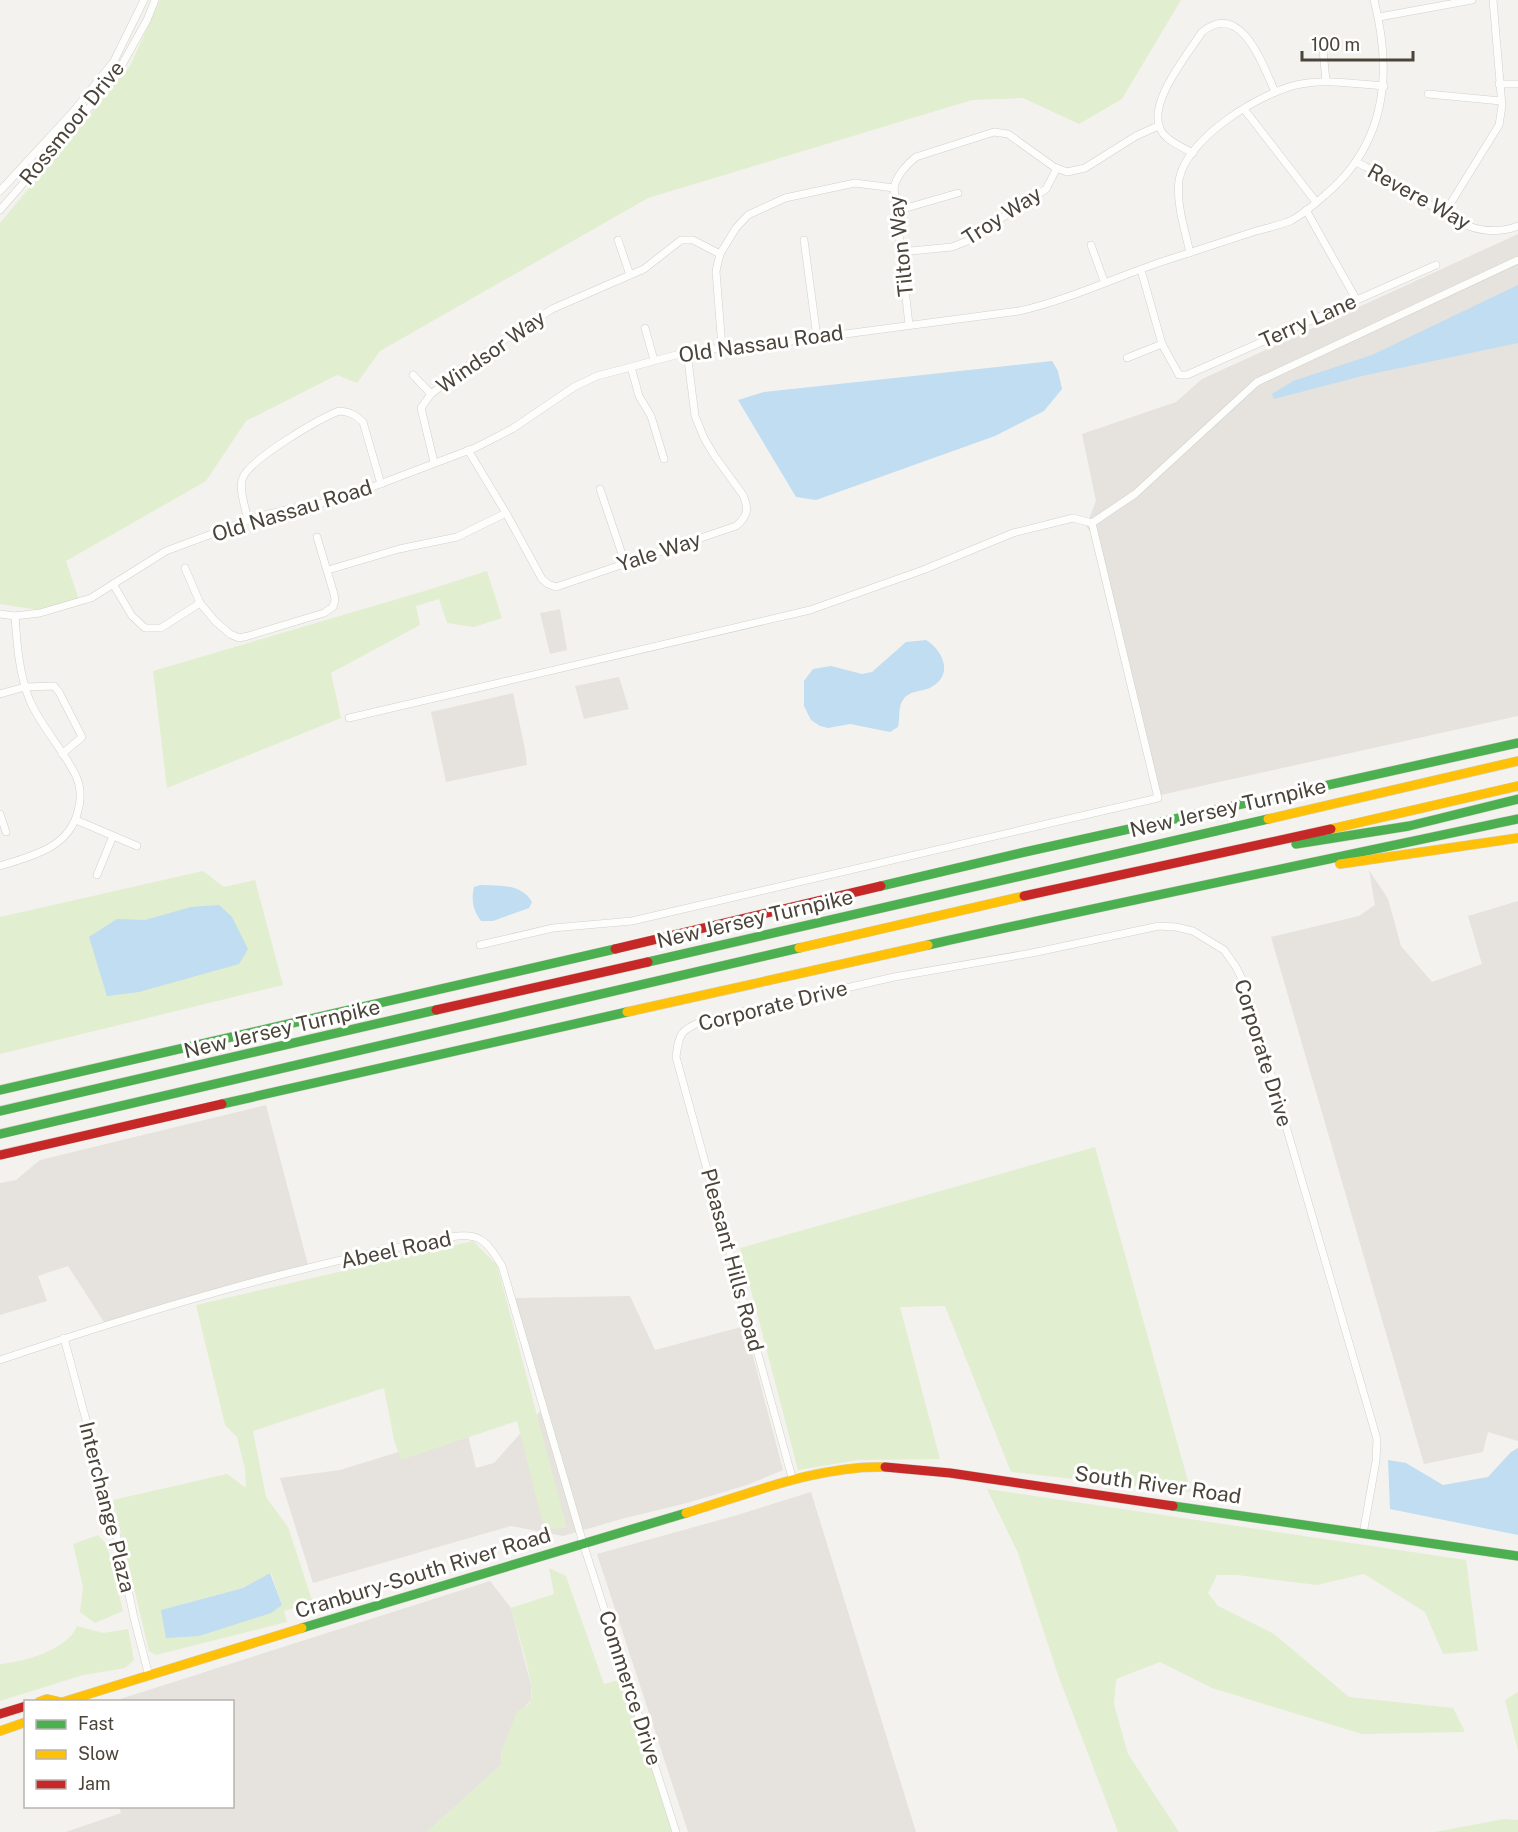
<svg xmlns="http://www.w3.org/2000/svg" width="1518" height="1832" font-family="'Public Sans',sans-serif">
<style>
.industrial{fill:#e6e2de}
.green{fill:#e1eecf;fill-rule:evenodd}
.parking{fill:#e6e3df}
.water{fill:#c0ddf1}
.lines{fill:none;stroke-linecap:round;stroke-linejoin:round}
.street-casing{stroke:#d2d0cb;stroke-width:8}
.fast-casing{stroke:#d3cfc5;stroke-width:10}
.slow-casing{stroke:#d3cfc5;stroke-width:10}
.jam-casing{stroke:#d3cfc5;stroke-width:10}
.street{stroke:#fdfdfc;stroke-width:7}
.fast{stroke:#4caf50;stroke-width:9}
.slow{stroke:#ffc107;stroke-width:9}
.jam{stroke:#c62828;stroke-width:9}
.labels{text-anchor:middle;stroke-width:6;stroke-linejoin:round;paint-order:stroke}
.street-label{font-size:21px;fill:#4b4439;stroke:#fff}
</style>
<rect width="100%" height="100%" fill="#f4f2ee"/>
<g class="industrial">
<path d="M1518 234V716L1156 796 1097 541 1086 526 1096 501 1082 434 1176 402 1202 379Z"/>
<path d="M1369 870 1388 899 1401 946 1432 982 1482 964 1468 916 1518 901V1441L1488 1432 1483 1452 1424 1464 1271 937 1359 916 1375 905Z"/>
<path d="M266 1105 309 1269 106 1325 68 1266 38 1276 47 1301 0 1315V1183L16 1180 40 1160Z"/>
<path d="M630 1296 655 1350 745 1326 783 1470 747 1485 687 1503 625 1518 563 1536 511 1526 313 1583 280 1478 340 1470 467 1431 476 1468 494 1463 544 1407 515 1298Z"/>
<path d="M811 1492 916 1832H688L597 1554 734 1516Z"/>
<path d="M490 1581 511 1608 531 1685V1700L525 1707 501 1752 502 1764 427 1832H66L121 1813 119 1807 232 1806V1702L114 1701Z"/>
</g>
<g class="green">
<path d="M160 0H1181L1122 99 1079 124 1023 98 972 100 648 198 380 351 357 383 337 375 246 421 206 481 66 561 79 600 45 611 0 604V223L130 66Z"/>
<path d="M487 571 502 618 474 627 447 623 439 599 416 606 420 625 331 673 341 718 167 788 153 671 428 590Z"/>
<path d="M203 871 224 887 255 880 283 985 0 1054V917Z"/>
<path d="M1095 1147 1191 1492 1011 1472 945 1306 900 1307 940 1459 858 1460 798 1470 740 1248Z"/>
<path d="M473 1241 497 1265 567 1528 544 1529 517 1421 401 1460 394 1440 384 1388 253 1431 266 1497 288 1527 313 1603 284 1611 287 1622 156 1655 149 1651 113 1500 227 1474 246 1488 245 1469 237 1437 225 1425 196 1305ZM271 1573 282 1605 200 1636H185L161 1610 243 1588Z"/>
<path d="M987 1489 1466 1560 1478 1651 1443 1654 1425 1612 1364 1574 1317 1585 1237 1575H1217L1208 1593 1218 1606 1274 1634 1349 1697 1453 1708 1465 1732 1362 1734 1212 1688 1160 1662 1116 1679 1114 1704 1128 1754 1179 1832H1118L1058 1675 1018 1553Z"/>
<path d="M98 1535 107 1545 123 1611 95 1623 80 1612 83 1587 73 1544Z"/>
<path d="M549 1568 566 1576 604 1684 626 1678 672 1832H427L502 1764 501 1752 517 1711C522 1709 529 1706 531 1700 536 1686 515 1624 511 1608L554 1594Z"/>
<path d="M77 1626 103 1633 128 1629 134 1660 125 1668 83 1675 0 1701V1664C23 1662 68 1650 77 1626Z"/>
<path d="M1518 1692V1750L1505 1700Z"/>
<path d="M1504 1819 1518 1820V1832H1435Z"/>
</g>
<g class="parking">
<path d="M560 609 567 650 550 654 540 613Z"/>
<path d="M619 677 629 709 584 719 575 686Z"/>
<path d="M513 693 525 749 527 765 446 782 431 712Z"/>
</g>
<g class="water">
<path d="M1518 285V343L1362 376 1274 399 1272 394 1293 381 1372 355Z"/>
<path d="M1052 361 1058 371 1062 389 1044 411 995 436 816 500 796 497 738 400 764 392Z"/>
<path d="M926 640C942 650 954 673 933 686 923 693 910 689 903 700 898 706 900 719 898 727L890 732 850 724 828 728 820 726 811 720 804 706V681L813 669 831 666 862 674 872 672 906 642Z"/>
<path d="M480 885C499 886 521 883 532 902L529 908 493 921H481C473 910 471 900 474 887Z"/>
<path d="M219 905 232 917 248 949 239 964 139 992 107 996 89 937 117 919 145 920 191 907Z"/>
<path d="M1518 1448V1535L1390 1509 1388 1460 1406 1463 1443 1485 1488 1477 1511 1452Z"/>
<path d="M270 1573 282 1605 271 1613 199 1636 166 1638 161 1610 243 1588Z"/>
</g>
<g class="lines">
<defs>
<g id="street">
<path d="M1379 17 1472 0"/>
<path d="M1322 40 1326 81"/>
<path d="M1499 84H1518"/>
<path d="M1428 94 1501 101"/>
<path d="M1244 109 1316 202"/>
<path d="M1193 153C1182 147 1164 140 1160 128 1148 102 1188 54 1202 32 1241 0 1263 65 1275 92"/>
<path d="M1356 162C1372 170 1390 178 1405 188 1440 210 1474 243 1518 226"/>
<path d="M0 191 73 112 114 61 144 0"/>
<path d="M0 210 114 79 147 20 155 0"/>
<path d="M1306 210 1356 299"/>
<path d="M896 211 958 193"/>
<path d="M1444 214 1499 125 1502 106 1493 0"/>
<path d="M618 240 630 275"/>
<path d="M804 240 817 337"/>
<path d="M1091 245 1104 281"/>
<path d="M900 252 952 247 967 241 1046 189 1057 168"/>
<path d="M1190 253C1185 230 1176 204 1179 180 1186 138 1262 91 1301 84 1329 79 1356 84 1384 86"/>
<path d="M1141 270 1162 344 1179 375H1187L1436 265"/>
<path d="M909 325 894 188C896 176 907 164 916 157L994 132 1008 134 1054 167 1067 172 1085 168 1136 136 1158 126"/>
<path d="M645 328 654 360"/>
<path d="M722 348 716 271 720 254 736 228 748 215 785 198 855 183 894 188"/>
<path d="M1127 358 1162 344"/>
<path d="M631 367 639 396 651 416 664 459"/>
<path d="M413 375 431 394"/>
<path d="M468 450 506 513 542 579 548 584 556 587 736 526C748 516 749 509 743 495L714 455 704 438 695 416 687 352"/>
<path d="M434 462 421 408 431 394 493 347 552 309 644 269 681 240H693L720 254"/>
<path d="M600 489 625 563"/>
<path d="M248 521C246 509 239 491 242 480 247 460 319 419 339 411 350 412 356 415 363 422L381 484"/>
<path d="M185 568 200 603 215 621 230 634 239 638 248 636 324 613 333 607 335 600 334 594 317 537"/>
<path d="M328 570 399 549 457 537 506 513"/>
<path d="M113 584 132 616 145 628H161L200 603"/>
<path d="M0 614 15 616 40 613 91 598 166 551 260 516 299 507 335 501 475 448 512 429 574 387 597 376 691 351 777 343 1019 311C1068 300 1114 278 1161 262 1192 252 1222 242 1253 232 1265 228 1280 226 1292 220 1303 214 1315 204 1325 195 1386 144 1393 74 1374 0"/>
<path d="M0 694 25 687 54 686 59 692 82 737 62 754"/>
<path d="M349 718 810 610 923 570 1013 533 1073 518 1092 523"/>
<path d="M0 814 6 832"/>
<path d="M76 820 137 846"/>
<path d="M0 866C32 856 69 848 78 811 81 800 81 787 76 776 63 749 42 728 30 701 19 674 17 645 15 616"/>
<path d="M97 875 113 836"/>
<path d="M480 945 553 928 632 921 1158 798 1092 523 1135 494 1257 382 1518 260"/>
<path d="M64 1338 115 1528 134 1618 149 1676"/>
<path d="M0 1360C148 1310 298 1265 451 1237 481 1232 487 1242 502 1266L583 1543 676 1832"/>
<path d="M793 1481 676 1057C679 1034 680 1030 703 1021L894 977 1032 953 1159 926 1176 927 1193 931 1224 950 1236 967 1245 985 1377 1439 1376 1461 1363 1534"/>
</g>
<g id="fast">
<path d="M1296 844 1409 826 1518 799"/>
<path d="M881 886 1025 852 1518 743"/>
<path d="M928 945C1125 901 1321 861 1518 819"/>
<path d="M648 962 1268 819"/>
<path d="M0 1090 615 949"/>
<path d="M222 1104 627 1012"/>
<path d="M0 1111 436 1010"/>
<path d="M0 1134 799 948"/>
<path d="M1173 1506 1518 1556"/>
<path d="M302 1628 686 1513"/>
</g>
<g id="slow">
<path d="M1268 819 1518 761"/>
<path d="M1331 829 1518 786"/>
<path d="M1340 864 1518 838"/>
<path d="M799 948 1024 896"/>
<path d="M627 1012 928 945"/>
<path d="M686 1513C749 1494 819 1465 885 1467"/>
<path d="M39 1702 47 1699 60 1702"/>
<path d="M63 1702 302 1628"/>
<path d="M0 1731 26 1722"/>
</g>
<g id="jam">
<path d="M1024 896 1331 829"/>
<path d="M615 949 881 886"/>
<path d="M436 1010 648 962"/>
<path d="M0 1155 222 1104"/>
<path d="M885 1467 950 1473 1173 1506"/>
<path d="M0 1714 26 1706"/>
</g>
</defs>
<use href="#street" class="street-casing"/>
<use href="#fast" class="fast-casing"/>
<use href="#slow" class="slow-casing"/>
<use href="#jam" class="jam-casing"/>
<use href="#street" class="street"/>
<use href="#fast" class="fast"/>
<use href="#slow" class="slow"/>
<use href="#jam" class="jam"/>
</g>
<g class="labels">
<g class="street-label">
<text transform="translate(72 123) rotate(-51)" y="7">Rossmoor Drive</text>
<text transform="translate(1419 197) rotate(29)" y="7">Revere Way</text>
<text transform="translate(1002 216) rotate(-33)" y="7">Troy Way</text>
<text transform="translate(901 246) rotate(-96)" y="7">Tilton Way</text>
<text transform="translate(1308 321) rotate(-24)" y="7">Terry Lane</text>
<text transform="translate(761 344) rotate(-8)" y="7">Old Nassau Road</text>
<text transform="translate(491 352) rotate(-35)" y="7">Windsor Way</text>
<text transform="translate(292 511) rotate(-17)" y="7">Old Nassau Road</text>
<text transform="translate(659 552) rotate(-18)" y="7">Yale Way</text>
<text transform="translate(1228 808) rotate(-13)" y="7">New Jersey Turnpike</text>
<text transform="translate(755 919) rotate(-13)" y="7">New Jersey Turnpike</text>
<text transform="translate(773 1006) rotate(-14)" y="7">Corporate Drive</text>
<text transform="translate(282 1029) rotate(-13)" y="7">New Jersey Turnpike</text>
<text transform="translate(1263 1053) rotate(73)" y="7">Corporate Drive</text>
<text transform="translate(396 1250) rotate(-12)" y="7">Abeel Road</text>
<text transform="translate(732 1260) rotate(75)" y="7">Pleasant Hills Road</text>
<text transform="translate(1158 1485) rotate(8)" y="7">South River Road</text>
<text transform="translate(107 1507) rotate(76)" y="7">Interchange Plaza</text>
<text transform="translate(423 1573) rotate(-17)" y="7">Cranbury-South River Road</text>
<text transform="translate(630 1688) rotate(72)" y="7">Commerce Drive</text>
</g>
</g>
<rect x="24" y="1700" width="210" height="108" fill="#ffffff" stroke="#b7b4b0" stroke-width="1.5"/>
<rect x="36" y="1720" width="30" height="9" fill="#4caf50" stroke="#b7b4b0" stroke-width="1.5"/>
<text x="78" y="1730" font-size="18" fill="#4b4439">Fast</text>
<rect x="36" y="1750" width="30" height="9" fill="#ffc107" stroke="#b7b4b0" stroke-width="1.5"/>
<text x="78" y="1760" font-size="18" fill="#4b4439">Slow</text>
<rect x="36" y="1780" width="30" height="9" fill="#c62828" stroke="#b7b4b0" stroke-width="1.5"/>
<text x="78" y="1790" font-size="18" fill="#4b4439">Jam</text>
<path d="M1302 51v9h111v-9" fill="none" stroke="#4b4439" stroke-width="3"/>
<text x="1311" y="51" font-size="18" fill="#4b4439" stroke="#ffffff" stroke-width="4.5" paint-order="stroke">100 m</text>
</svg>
